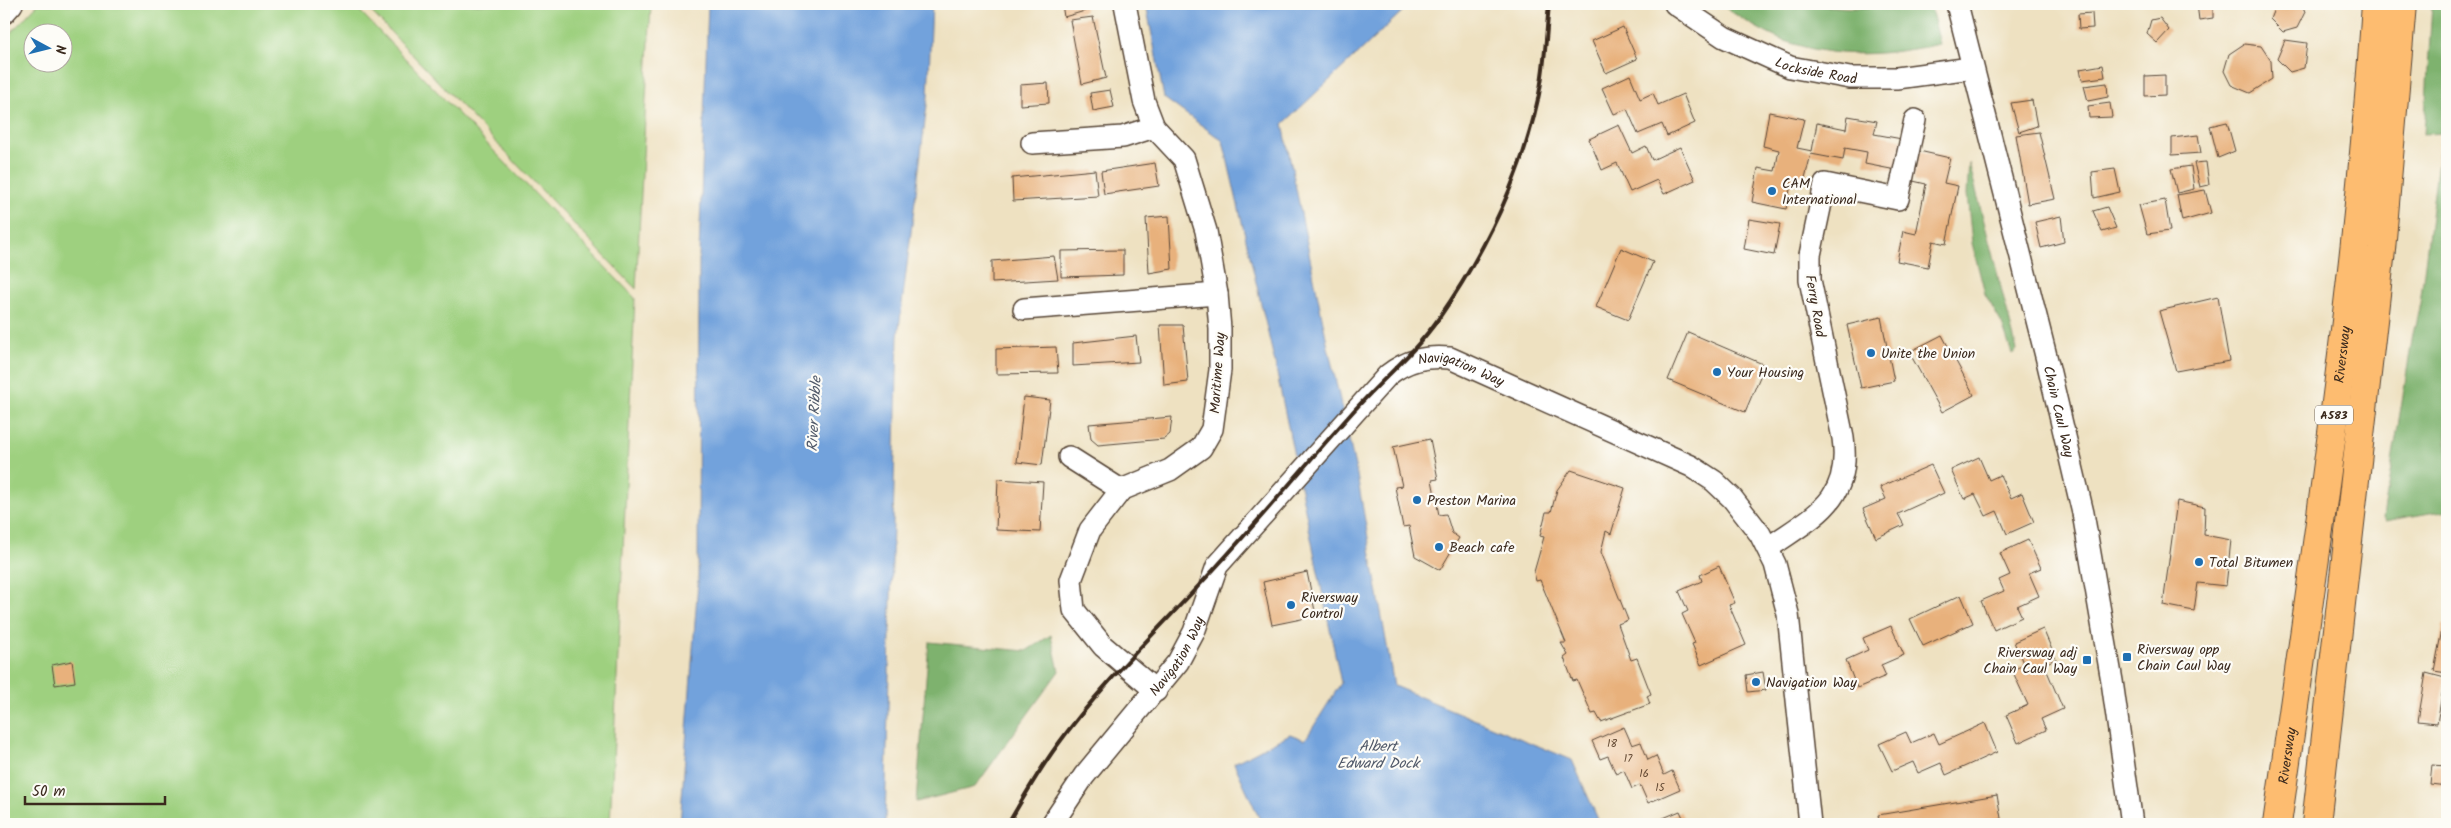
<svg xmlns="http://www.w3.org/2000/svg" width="2451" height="828" font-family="Kalam,sans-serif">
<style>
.green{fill:#9ed07f;stroke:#6c7d4e;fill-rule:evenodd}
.forest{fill:#7eb26e;stroke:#5c6e46}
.water{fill:#72a2dc;stroke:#56667d}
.building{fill:#e8b17c}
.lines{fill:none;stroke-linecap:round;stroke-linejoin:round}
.minor-casing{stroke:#564536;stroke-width:24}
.highway-casing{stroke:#564536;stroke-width:30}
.minor{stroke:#fff;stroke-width:21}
.highway{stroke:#fdbc70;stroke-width:28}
.rail{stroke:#3b2a1e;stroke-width:4}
.poi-dot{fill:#1f6fb2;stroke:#fdfcf7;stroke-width:2}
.labels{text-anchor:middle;stroke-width:4.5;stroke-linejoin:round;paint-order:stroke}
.number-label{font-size:11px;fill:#664c36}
.shield{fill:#fdfcf7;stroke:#75695f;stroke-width:1}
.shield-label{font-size:12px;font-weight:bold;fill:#3b2a1e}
.street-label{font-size:14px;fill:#3b2a1e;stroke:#fdfcf7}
.poi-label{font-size:14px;fill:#3b2a1e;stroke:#fdfcf7;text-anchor:start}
.water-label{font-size:15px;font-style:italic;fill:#515a6a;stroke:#fdfcf7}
</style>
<rect width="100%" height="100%" fill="#fdfcf7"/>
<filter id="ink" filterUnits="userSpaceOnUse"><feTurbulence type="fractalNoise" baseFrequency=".02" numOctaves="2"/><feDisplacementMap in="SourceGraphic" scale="10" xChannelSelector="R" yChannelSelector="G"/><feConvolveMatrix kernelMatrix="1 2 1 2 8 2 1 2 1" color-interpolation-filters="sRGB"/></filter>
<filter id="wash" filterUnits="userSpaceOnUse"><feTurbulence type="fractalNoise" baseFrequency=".0096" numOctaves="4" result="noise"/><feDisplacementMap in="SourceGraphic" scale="20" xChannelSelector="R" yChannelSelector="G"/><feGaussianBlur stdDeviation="1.12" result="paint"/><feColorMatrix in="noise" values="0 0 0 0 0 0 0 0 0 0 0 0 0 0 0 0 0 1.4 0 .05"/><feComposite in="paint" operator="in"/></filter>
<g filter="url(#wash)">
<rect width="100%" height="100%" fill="#eee1c1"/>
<g class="green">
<path d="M38 4H353L635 298 610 824H4V40ZM32 32H62V62H32Z"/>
<path d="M364 4H651L636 289Z"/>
</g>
<g class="forest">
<path d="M1719 4H1799L1853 8 1930 4 1940 44C1887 55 1838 60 1785 41 1762 33 1740 17 1719 4Z"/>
<path d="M2432 4H2447V133L2424 134Z"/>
<path d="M2441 137 2447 138V510L2385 521 2383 517 2413 334 2420 303Z"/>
<path d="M1969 163 2017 350 2012 354 2002 324 1985 294 1972 243 1967 194Z"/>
<path d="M1051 635 1059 671 975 787 916 802 929 642 1026 651Z"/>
</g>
<g class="water">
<path d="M708 4H932L928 97 898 336 885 824H680L698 581 699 254Z"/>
<path d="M1146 4H1406L1407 7 1283 124 1328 347 1357 475 1394 686 1572 760 1600 824H1262L1234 763 1290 734 1305 740 1341 683 1274 359 1223 141 1164 98Z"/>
</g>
<g id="blocks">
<g class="building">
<path d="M1062 4H1084L1085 11 1064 17Z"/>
<path d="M2197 4H2213V18L2199 20Z"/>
<path d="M2276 4H2302L2305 12 2297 28 2283 32 2270 19Z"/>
<path d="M2092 13 2093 28 2079 29 2078 14Z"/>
<path d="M1093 17 1106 78 1082 84 1070 20Z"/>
<path d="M2160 18 2169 30 2157 43 2147 34 2151 20Z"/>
<path d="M1623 27 1637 59 1606 73 1592 41Z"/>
<path d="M2285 40 2307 43 2304 68 2290 72 2277 59Z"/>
<path d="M2244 44 2261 46 2271 61 2272 79 2250 93 2231 85 2224 71 2229 54Z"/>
<path d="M2103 65 2105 77 2082 80 2080 69Z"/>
<path d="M1630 75 1640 99 1653 93 1658 105 1683 94 1695 123 1667 136 1662 124 1638 134 1627 109 1614 114 1602 88Z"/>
<path d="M2165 75V95L2145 96V76Z"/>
<path d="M1048 83 1049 103 1020 105V85Z"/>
<path d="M2107 83 2108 97 2088 101 2084 86Z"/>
<path d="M1110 90 1114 107 1093 111 1090 93Z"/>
<path d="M2032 100 2037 126 2019 132 2011 103Z"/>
<path d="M2110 103 2112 117 2089 118 2088 106Z"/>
<path d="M1769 112 1804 119 1797 148 1812 151 1817 123 1846 129 1848 116 1877 121 1874 134 1902 139 1896 170 1865 164 1867 152 1845 148 1843 160 1811 154 1804 182 1792 180 1786 209 1752 202 1758 168 1775 171 1779 150 1763 146Z"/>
<path d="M2227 122 2235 151 2218 158 2210 126Z"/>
<path d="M1619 125 1632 153 1646 146 1652 160 1680 147 1695 180 1664 194 1657 180 1630 192 1617 163 1602 170 1589 139Z"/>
<path d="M2039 132 2055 199 2028 204 2016 135Z"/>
<path d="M2198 135 2201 153 2172 155V138Z"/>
<path d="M1919 151 1950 158 1944 183 1958 186 1946 244 1933 241 1928 267 1897 261 1903 231 1916 234 1926 184 1913 181Z"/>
<path d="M2206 162 2209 185 2200 187 2194 163Z"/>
<path d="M1155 163 1159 186 1104 194 1101 171Z"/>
<path d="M2191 166 2194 189 2177 193 2171 169Z"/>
<path d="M2115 169 2120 192 2094 198 2092 172Z"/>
<path d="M1095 170 1098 196 1013 201 1012 178Z"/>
<path d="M2205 190 2211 213 2182 221 2177 195Z"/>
<path d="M2165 200 2170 231 2147 234 2139 205Z"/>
<path d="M2107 207 2116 228 2102 232 2093 211Z"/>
<path d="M1169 216 1172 269 1149 273 1146 218Z"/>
<path d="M2061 216 2064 242 2041 248 2035 222Z"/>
<path d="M1749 219 1780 224 1774 255 1744 249Z"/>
<path d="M1621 248 1653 262 1628 320 1596 307Z"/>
<path d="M1123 250V275L1061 277V251Z"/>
<path d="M1054 256 1058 279 992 283V261Z"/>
<path d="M2218 297 2229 361 2176 371 2159 311Z"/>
<path d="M1881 317 1894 381 1861 388 1847 325Z"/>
<path d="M1160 325H1183L1188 382 1164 385Z"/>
<path d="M1688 332 1765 365 1745 412 1668 380Z"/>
<path d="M1942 335 1974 395 1942 412 1909 352Z"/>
<path d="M1136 336 1139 362 1073 366V343Z"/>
<path d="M1056 347 1058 373 996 374V349Z"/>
<path d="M1024 397 1050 400 1042 465 1017 462Z"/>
<path d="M1172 417 1170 434 1164 439 1098 445 1091 439 1089 424Z"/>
<path d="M1430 439 1438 479 1432 480 1439 515 1446 514 1452 533 1459 538 1440 570 1415 556 1409 526 1403 527 1395 487 1402 486 1393 447Z"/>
<path d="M1979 457 1989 480 2000 475 2011 498 2022 493 2034 522 2007 534 1997 511 1986 516 1975 494 1964 499 1951 470Z"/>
<path d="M1931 465 1944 493 1898 514 1904 525 1876 538 1863 509 1886 499 1880 487Z"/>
<path d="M1571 470 1625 488 1611 534 1606 531 1601 552 1628 620 1618 624 1631 660 1637 658 1651 694 1647 696 1650 704 1601 722 1596 713 1592 714 1577 680 1573 681 1564 658 1568 655 1561 643H1566L1540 580 1536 581 1534 572 1544 537 1540 536 1546 512H1551L1557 490Z"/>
<path d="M998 479 1043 482 1040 532 996 530Z"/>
<path d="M2177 501 2205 507 2204 535 2231 540 2226 586 2198 583 2194 611 2163 605Z"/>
<path d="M2028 540 2041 568 2029 573 2039 596 2017 606 2022 617 1994 630 1981 601 2004 591 1999 580 2010 575 2000 553Z"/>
<path d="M1719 566 1735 603 1729 605 1746 645 1701 665 1692 644 1695 643 1682 614 1688 611 1679 591 1702 581 1700 575Z"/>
<path d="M1307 572 1316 616 1272 625 1263 582Z"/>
<path d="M1961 595 1973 623 1923 646 1910 619Z"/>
<path d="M2443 624 2447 625V673L2434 671Z"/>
<path d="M1891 626 1904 655 1881 665 1886 676 1857 688 1846 660 1868 650 1863 638Z"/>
<path d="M2043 629 2056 659 2044 664 2063 709 2041 719 2046 730 2018 743 2006 715 2028 705 2012 670 2024 665 2014 642Z"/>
<path d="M72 661 75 682 55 685 52 665Z"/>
<path d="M1763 672 1766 690 1748 692 1746 675Z"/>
<path d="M2426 673 2445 678 2437 723 2418 721Z"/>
<path d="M1985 723 1997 752 1946 775 1941 763 1918 773 1913 762 1892 771 1879 744 1906 732 1911 743 1934 733 1939 744Z"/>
<path d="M1624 727 1632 745 1641 742 1648 760 1656 756 1664 775 1672 771 1680 789 1648 803 1640 785 1632 789 1624 770 1616 774 1608 756 1600 759 1592 741Z"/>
<path d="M2432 765 2447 766V786L2430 784Z"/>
<path d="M1997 795 2002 824H1880L1878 815Z"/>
<path d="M1680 811 1686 824H1649Z"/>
</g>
</g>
</g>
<g filter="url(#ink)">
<use href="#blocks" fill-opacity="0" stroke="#564536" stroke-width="1"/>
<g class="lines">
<defs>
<g id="minor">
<path d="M1125 4 1144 101 1154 127 1184 159 1206 231 1217 294 1220 329V370L1212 429 1201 448 1170 470 1121 490 1090 530 1071 580 1074 610 1103 646 1156 691"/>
<path id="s1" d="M1675 4 1724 37 1790 67 1850 78H1897L1971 68"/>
<path id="s2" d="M1957 4 2046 356 2083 513 2112 681 2132 824"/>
<path d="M4 13 12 4"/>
<path d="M1032 143 1123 137 1154 127"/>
<path d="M1024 309 1217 294"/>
<path d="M1069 457 1121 490"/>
<path d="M1768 548C1813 516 1852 502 1843 438L1810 280V255L1825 184 1898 199 1915 120"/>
<path id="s3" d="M1052 824 1084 776 1178 662 1194 632 1217 566 1388 375C1407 360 1425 356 1450 358L1691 466 1714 481 1732 498 1760 534 1775 564 1788 614 1810 824"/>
</g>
<g id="highway">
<path id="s4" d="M2277 824C2316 552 2358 279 2376 4"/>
<path d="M2316 824 2381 250 2402 4"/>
</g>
</defs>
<use href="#minor" class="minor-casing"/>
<use href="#highway" class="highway-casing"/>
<use href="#minor" class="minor"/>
<use href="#highway" class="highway"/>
<path class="rail" d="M1008 824C1023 798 1038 772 1056 747 1103 682 1163 625 1217 566 1262 517 1305 465 1350 415 1379 382 1414 354 1439 318 1484 253 1521 177 1538 99 1545 68 1546 35 1549 4"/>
</g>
</g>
<g class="poi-dot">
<circle cx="1772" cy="191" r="5"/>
<circle cx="1871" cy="353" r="5"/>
<circle cx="1717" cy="372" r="5"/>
<circle cx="1417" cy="500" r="5"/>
<circle cx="1439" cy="547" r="5"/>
<circle cx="2199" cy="562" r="5"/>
<circle cx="1291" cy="605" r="5"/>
<rect x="2122" y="652" width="10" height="10" rx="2.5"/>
<rect x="2082" y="655" width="10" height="10" rx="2.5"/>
<circle cx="1756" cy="682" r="5"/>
</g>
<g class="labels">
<g class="number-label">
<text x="1612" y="747">18</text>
<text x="1628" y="762">17</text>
<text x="1644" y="777">16</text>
<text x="1660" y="791">15</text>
</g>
<rect class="shield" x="2315" y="405.5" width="38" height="19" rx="4"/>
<g class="shield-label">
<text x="2334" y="419">A583</text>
</g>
<g class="street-label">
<text dy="5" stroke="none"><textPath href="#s1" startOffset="158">Lockside Road</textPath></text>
<text transform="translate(1816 306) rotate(80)" y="5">Ferry Road</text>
<text dy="5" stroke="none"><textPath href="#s4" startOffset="474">Riversway</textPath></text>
<text transform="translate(1217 373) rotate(-86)" y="5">Maritime Way</text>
<text dy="5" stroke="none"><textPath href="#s3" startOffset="645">Navigation Way</textPath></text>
<text dy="5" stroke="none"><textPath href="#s2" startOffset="420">Chain Caul Way</textPath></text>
<text dy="5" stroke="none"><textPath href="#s3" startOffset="210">Navigation Way</textPath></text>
<text dy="5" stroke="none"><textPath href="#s4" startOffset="69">Riversway</textPath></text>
</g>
<g class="poi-label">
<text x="1782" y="188">CAM<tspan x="1782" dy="16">International</tspan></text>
<text x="1881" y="358">Unite the Union</text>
<text x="1727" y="377">Your Housing</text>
<text x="1427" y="505">Preston Marina</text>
<text x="1449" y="552">Beach cafe</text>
<text x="2209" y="567">Total Bitumen</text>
<text x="1301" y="602">Riversway<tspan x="1301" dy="16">Control</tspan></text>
<text x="2137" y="654">Riversway opp<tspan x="2137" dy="16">Chain Caul Way</tspan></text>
<text x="2077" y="657" text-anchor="end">Riversway adj<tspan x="2077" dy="16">Chain Caul Way</tspan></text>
<text x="1766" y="687">Navigation Way</text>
</g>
<g class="water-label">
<text transform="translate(814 414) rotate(-87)" y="5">River Ribble</text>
<text x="1378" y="751">Albert<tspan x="1378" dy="17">Edward Dock</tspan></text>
</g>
</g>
<rect width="2451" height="828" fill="none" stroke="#fdfcf7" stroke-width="20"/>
<g transform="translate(48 48) rotate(97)"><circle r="24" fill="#fdfcf7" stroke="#afa8a0"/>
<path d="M0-4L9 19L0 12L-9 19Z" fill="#1f6fb2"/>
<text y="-8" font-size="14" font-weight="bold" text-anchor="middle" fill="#3b2a1e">N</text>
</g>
<path d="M25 796v8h140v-8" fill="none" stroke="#3b2a1e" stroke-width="2.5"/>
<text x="32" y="796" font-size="15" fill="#3b2a1e" stroke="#fdfcf7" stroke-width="4" paint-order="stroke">50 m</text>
</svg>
